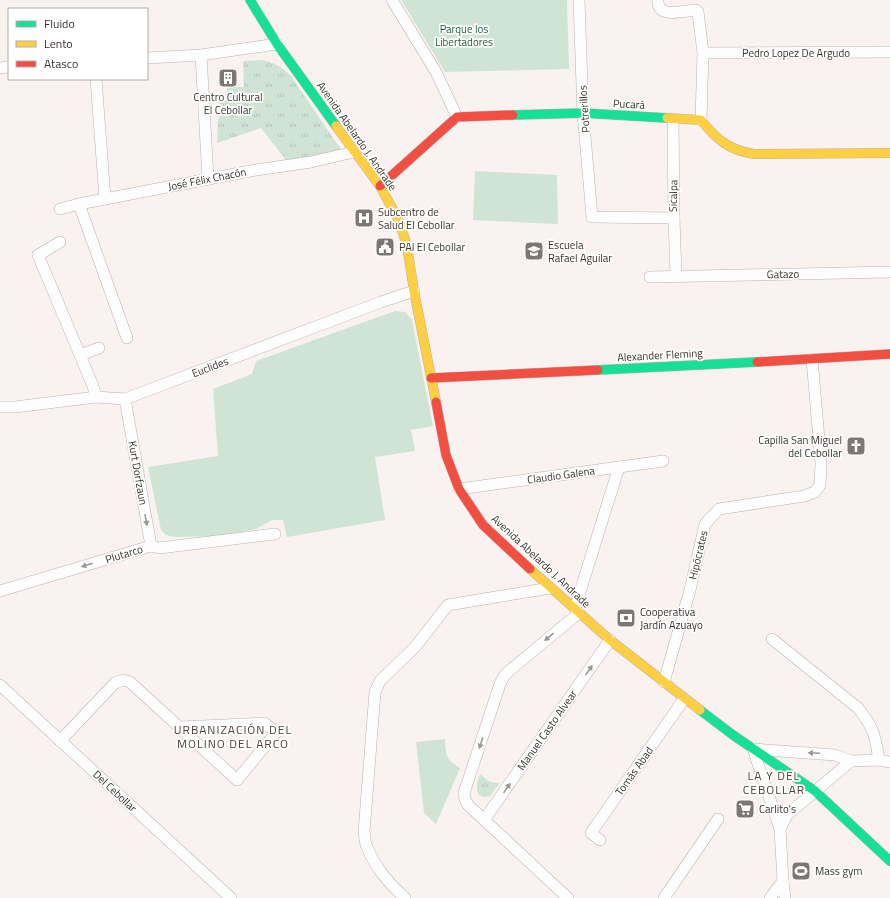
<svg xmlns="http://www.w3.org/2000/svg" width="890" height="898" font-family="'Titillium Web',sans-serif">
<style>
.grass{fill:url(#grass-tufts)}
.park{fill:#d0e4d6}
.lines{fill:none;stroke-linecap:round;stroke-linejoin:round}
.street-casing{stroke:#b9b2b0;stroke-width:12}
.fast-casing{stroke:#b9b2b0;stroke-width:10}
.slow-casing{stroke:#b9b2b0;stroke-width:10}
.jam-casing{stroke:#b9b2b0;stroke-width:10}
.street{stroke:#fefdfd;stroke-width:11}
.fast{stroke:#16e098;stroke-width:9}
.slow{stroke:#ffcf43;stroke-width:9}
.jam{stroke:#f24e42;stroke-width:9}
.oneway{fill:#9c9896}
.labels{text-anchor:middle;stroke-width:3.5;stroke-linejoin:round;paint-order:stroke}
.park-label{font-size:11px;fill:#1d5d3f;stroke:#fff}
.street-label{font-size:11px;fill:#3a332f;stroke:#fff}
.poi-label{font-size:11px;fill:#3a332f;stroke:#fff;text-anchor:start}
.neighbourhood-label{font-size:12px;letter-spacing:1px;fill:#50413a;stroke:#fff}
</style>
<defs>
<pattern id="grass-tufts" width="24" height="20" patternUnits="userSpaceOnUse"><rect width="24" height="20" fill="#d0e4d6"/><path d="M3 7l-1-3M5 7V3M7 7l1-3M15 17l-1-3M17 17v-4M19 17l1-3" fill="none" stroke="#b3c4b8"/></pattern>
</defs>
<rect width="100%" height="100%" fill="#f9f2f0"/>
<g class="grass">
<path d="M261 60C274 62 282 67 291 76L342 151 286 160 261 128 217 143 218 120 222 105 214 99 213 95H226L227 87H244L243 61Z"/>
<path d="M480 774 490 782 500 783 490 796C472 800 477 784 480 774Z"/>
</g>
<g class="park">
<path d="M401 0H567L569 69 445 72Z"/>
<path d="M475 171 557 175 558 224 473 220Z"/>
<path d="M395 311 405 312 412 320 433 426 411 430 415 451 375 457 385 520 287 537 283 520H272L256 529 222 536 174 537 166 535 161 530 148 467 218 456 213 389 252 374 256 361Z"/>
<path d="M445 739C446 755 445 759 460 768L436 824 424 813 416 742Z"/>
</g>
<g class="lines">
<defs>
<g id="street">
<path d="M392 0 436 72 457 117"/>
<path d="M579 0 583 113 592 217 674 218"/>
<path d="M658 0C657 19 683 11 696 10L698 12 703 53 701 120"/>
<path d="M703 53 890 52"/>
<path d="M201 55 208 179"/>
<path d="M147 58 201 55 277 44"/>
<path d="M0 68 9 67"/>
<path d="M96 79 105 199"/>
<path d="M673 119 674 218 676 276"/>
<path d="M79 204 127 338"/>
<path d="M60 209 79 204 256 170 311 162 354 152"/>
<path d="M60 242 38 255 93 386 96 397"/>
<path d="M650 277 890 272"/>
<path d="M80 355 99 348"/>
<path d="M125 399 151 546"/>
<path d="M0 407H15L96 397 125 399 381 302 414 291"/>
<path d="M459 489 663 461"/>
<path d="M0 591 151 546 159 548 275 534"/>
<path d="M575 608 619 467"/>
<path d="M772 639 858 708C874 728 875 735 879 760"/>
<path d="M664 682 690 590 705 524 719 509 804 496 815 492 820 485 821 463 812 359"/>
<path d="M0 685 231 898"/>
<path d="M60 741 115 683 123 680 130 682 237 780 276 733 265 723 181 727"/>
<path d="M484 820 610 640"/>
<path d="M780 829 787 815 851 761"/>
<path d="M600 840 591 833 684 699"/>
<path d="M405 898C390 885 374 866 367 847 365 843 365 837 364 832L375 692 380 681 415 647 448 605 550 588"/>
<path d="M568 898 468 805 465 799 464 793 500 684 504 676 509 671 579 613"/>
<path d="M664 898 718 819"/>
<path d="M770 898 783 881"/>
<path d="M785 898 783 881 780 829 753 749 835 755 851 761 879 760 890 762"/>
</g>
<g id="fast">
<path d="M250 0 277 44 336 126"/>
<path d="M513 115 583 113 667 118"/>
<path d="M598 370 757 362"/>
<path d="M700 710 733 735 815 791 890 861"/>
</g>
<g id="slow">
<path d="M667 118 701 120C717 140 729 150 754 154L890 153"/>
<path d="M336 126 380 186 399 221 407 246 414 291 436 402"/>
<path d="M530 569 610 640 700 710"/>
</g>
<g id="jam">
<path d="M380 186 457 117 513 115"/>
<path d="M757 362 890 354"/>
<path d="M431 378 598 370"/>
<path d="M436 402 446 455 459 489 483 525 530 569"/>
</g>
</defs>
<use href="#street" class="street-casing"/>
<use href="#fast" class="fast-casing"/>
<use href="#slow" class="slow-casing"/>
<use href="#jam" class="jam-casing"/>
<use href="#street" class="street"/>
<use href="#fast" class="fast"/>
<use href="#slow" class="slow"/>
<use href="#jam" class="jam"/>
</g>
<defs><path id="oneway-solid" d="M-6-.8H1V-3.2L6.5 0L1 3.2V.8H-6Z"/></defs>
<g class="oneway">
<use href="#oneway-solid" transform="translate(146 520) rotate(80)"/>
<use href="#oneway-solid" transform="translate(87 565) rotate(163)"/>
<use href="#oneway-solid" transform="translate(549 637) rotate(141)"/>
<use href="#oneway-solid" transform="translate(589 670) rotate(-55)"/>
<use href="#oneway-solid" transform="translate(481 743) rotate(108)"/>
<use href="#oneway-solid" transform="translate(814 753) rotate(-177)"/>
<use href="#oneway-solid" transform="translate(507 788) rotate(-55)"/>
</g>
<defs>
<symbol id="building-square" viewBox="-11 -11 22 22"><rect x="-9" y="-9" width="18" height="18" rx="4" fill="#7d7673" stroke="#fff"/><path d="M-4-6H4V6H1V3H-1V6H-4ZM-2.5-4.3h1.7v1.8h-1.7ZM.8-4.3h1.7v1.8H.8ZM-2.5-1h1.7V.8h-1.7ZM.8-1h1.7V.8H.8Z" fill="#fff"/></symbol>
<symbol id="hospital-square" viewBox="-11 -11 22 22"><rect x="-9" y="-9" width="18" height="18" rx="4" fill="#7d7673" stroke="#fff"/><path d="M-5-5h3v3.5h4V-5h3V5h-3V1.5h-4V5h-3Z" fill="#fff"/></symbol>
<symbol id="civic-square" viewBox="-11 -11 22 22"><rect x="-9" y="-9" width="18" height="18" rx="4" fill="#7d7673" stroke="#fff"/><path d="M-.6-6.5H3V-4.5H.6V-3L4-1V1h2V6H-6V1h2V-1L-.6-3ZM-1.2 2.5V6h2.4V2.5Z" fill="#fff"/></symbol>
<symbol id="school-square" viewBox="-11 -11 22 22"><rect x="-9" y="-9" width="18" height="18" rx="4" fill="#7d7673" stroke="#fff"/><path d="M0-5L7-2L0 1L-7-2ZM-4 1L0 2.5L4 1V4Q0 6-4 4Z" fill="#fff"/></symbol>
<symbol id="church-square" viewBox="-11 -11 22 22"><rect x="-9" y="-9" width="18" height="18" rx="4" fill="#7d7673" stroke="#fff"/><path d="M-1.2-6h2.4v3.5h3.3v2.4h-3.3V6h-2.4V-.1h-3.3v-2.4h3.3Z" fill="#fff"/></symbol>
<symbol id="bank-square" viewBox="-11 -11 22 22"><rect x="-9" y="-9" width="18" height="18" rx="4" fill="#7d7673" stroke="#fff"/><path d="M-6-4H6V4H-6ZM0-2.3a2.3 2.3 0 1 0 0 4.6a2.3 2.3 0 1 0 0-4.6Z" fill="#fff"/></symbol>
<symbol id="supermarket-square" viewBox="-11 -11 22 22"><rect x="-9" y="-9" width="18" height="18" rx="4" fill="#7d7673" stroke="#fff"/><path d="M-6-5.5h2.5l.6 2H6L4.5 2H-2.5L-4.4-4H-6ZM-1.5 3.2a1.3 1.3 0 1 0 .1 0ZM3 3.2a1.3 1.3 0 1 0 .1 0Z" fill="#fff"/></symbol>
<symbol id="stadium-square" viewBox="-11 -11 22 22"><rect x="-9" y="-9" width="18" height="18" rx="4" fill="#7d7673" stroke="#fff"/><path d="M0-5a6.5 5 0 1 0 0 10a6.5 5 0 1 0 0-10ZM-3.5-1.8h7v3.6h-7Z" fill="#fff"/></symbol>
</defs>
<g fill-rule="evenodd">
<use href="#building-square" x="217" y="67" width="22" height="22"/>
<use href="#hospital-square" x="353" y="207" width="22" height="22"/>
<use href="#civic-square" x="374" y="236" width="22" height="22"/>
<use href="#school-square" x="523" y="240" width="22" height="22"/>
<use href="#church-square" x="845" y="435" width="22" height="22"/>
<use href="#bank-square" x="615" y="607" width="22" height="22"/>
<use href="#supermarket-square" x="734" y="798" width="22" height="22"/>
<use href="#stadium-square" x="790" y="860" width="22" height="22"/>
</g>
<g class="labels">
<g class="park-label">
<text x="464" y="33">Parque los<tspan x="464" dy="13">Libertadores</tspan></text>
</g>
<g class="street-label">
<text x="796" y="57">Pedro Lopez De Argudo</text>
<text transform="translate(629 104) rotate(3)" y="4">Pucará</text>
<text transform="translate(584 109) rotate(-94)" y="4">Potrerillos</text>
<text transform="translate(357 136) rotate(55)" y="4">Avenida Abelardo J. Andrade</text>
<text transform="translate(207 179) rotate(-11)" y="4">José Félix Chacón</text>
<text transform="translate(673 196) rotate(-89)" y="4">Sicalpa</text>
<text transform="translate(783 274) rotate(-1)" y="4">Gatazo</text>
<text transform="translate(660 355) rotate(-3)" y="4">Alexander Fleming</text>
<text transform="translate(210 367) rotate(-21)" y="4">Euclides</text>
<text transform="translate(138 473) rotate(80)" y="4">Kurt Dorfzaun</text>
<text transform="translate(561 475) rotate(-8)" y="4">Claudio Galena</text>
<text transform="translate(124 554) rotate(-17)" y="4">Plutarco</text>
<text transform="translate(698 555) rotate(-77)" y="4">Hipócrates</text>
<text transform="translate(541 561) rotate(43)" y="4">Avenida Abelardo J. Andrade</text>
<text transform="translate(547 730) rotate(-55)" y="4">Manuel Casto Alvear</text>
<text transform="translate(634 771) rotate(-55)" y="4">Tomás Abad</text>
<text transform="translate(115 791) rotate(43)" y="4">Del Cebollar</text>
</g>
<g class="poi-label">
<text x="228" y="101" text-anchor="middle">Centro Cultural<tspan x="228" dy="13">El Cebollar</tspan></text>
<text x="378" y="216">Subcentro de<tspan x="378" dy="13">Salud El Cebollar</tspan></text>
<text x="548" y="249">Escuela<tspan x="548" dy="13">Rafael Aguilar</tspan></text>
<text x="399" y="251">PAI El Cebollar</text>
<text x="842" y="444" text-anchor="end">Capilla San Miguel<tspan x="842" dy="13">del Cebollar</tspan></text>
<text x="640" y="616">Cooperativa<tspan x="640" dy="13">Jardín Azuayo</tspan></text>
<text x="759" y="813">Carlito's</text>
<text x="815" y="875">Mass gym</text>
</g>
<g class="neighbourhood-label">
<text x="233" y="734">URBANIZACIÓN DEL<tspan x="233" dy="14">MOLINO DEL ARCO</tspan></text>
<text x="774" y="780">LA Y DEL<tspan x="774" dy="14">CEBOLLAR</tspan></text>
</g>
</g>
<rect x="8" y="8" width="140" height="72" fill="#ffffff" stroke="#b0adac"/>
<rect x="16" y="21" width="20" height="6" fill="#16e098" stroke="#b0adac"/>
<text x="44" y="28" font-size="12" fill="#3a332f">Fluido</text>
<rect x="16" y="41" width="20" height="6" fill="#ffcf43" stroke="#b0adac"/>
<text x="44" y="48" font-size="12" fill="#3a332f">Lento</text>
<rect x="16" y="61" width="20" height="6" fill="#f24e42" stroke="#b0adac"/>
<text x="44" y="68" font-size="12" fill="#3a332f">Atasco</text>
</svg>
